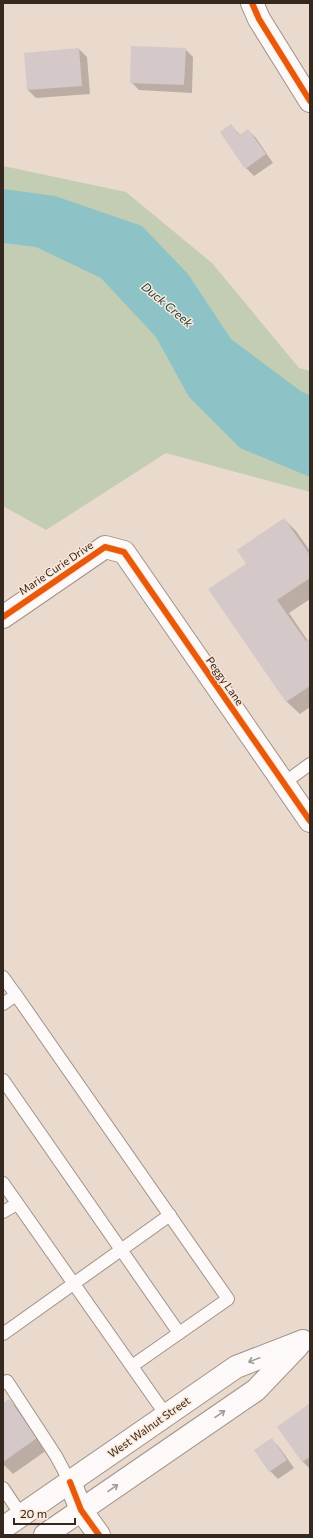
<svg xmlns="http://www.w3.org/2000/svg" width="313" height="1538" font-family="Commissioner,sans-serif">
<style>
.green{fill:#c2cdb4}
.water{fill:#8dc3c7}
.shadow{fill:#0003}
.building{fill:#d4c8c8}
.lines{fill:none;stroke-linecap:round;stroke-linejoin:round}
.service-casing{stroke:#a0948a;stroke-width:14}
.minor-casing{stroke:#a0948a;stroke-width:24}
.secondary-casing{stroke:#a0948a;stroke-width:24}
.service{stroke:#fcf9f8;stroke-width:12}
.minor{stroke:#fcf9f8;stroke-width:22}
.secondary{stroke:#fcf9f8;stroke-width:22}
.cycleway-casing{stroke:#fbe8d9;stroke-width:8}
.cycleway{stroke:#e8590c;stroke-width:6}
.oneway{stroke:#a29b96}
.labels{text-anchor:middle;stroke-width:3;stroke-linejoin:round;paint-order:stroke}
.street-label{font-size:11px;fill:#34281f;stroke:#fbe8d9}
.water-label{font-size:12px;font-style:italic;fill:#133c41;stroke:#fbe8d9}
</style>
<rect width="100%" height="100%" fill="#ead9cd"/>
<path class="green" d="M3 166 126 192 212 263 299 368 310 371V492L166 453 46 530 3 506Z"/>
<path class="water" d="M3 189 55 196 142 226 188 274 231 339 302 392 310 395V477L240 448 189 397 156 337 101 278 36 247 3 243Z"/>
<g class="shadow">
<path d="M79 49 87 57 90 94 36 98 28 90 26 54Z"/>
<path d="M185 49 193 57 192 93 139 90 131 82Z"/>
<path d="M231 125 240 135 248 130 256 138 273 163 254 176 246 168 221 132Z"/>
<path d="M284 519 296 531 310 551V599L289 613 308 641 310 639V707L300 714 287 702 210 589 247 564Z"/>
<path d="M9 1400 20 1411 47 1450 13 1474 3 1464V1404Z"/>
<path d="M310 1405V1469L303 1462 278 1427Z"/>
<path d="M271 1439 279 1447 294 1468 278 1479 270 1471 255 1450Z"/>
</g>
<g class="building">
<path d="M131 46 186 48 184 85 130 83Z"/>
<path d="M79 48 82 86 27 90 24 53Z"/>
<path d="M231 124 239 135 248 129 266 154 245 169 220 132Z"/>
<path d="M284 518 310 555V578L277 600 306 641 310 638V686L286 702 208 589 246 564 237 550Z"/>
<path d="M9 1399 37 1438 3 1462V1403Z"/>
<path d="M310 1403V1457L302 1462 277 1427Z"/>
<path d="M272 1438 287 1460 269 1472 254 1450Z"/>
</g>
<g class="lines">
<defs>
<g id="service">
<path d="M284 783 310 764"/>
<path d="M3 977 16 995"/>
<path d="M3 1004 16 995 228 1299 132 1366"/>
<path d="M3 1080 179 1333"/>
<path d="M3 1183 166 1415"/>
<path d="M3 1212 17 1204"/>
<path d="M3 1334 170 1215"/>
<path d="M3 1383 7 1381 56 1456 70 1482"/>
<path d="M3 1488 21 1515"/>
</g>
<g id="minor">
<path d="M252 3 259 19 310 101"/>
<path d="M3 617 105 547 124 552 310 821"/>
<path d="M70 1482 81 1510 99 1535"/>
</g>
<g id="secondary">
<path d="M3 1528 236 1367 303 1341"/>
<path d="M45 1535 256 1390 298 1346"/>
</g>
</defs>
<use href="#service" class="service-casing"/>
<use href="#minor" class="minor-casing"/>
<use href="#secondary" class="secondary-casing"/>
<use href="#service" class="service"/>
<use href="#minor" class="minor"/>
<use href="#secondary" class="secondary"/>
<defs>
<g id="cycleway">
<path d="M252 3 259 19 310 101"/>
<path d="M3 617 105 547 124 552 310 821"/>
<path d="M70 1482 81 1510 99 1535"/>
</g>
</defs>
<use href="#cycleway" class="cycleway-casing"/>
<use href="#cycleway" class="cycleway"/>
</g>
<defs><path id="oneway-shaft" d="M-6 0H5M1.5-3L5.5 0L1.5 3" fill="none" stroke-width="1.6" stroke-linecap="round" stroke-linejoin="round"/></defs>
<g class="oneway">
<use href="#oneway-shaft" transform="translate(254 1360) rotate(159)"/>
<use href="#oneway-shaft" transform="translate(220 1414) rotate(-35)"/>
<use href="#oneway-shaft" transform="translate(113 1488) rotate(-35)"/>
</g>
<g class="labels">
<g class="street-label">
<text transform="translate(56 568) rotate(-34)" y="4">Marie Curie Drive</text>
<text transform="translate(225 681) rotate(55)" y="4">Peggy Lane</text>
<text transform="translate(149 1427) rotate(-35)" y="4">West Walnut Street</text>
</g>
<g class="water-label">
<text transform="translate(167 305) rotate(40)" y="4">Duck Creek</text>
</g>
</g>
<rect width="313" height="1538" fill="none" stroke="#34281f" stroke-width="8"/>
<path d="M14 1518v6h61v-6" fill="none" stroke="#34281f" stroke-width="2"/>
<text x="20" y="1518" font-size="12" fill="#34281f" stroke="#fbe8d9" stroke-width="3" paint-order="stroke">20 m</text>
</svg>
